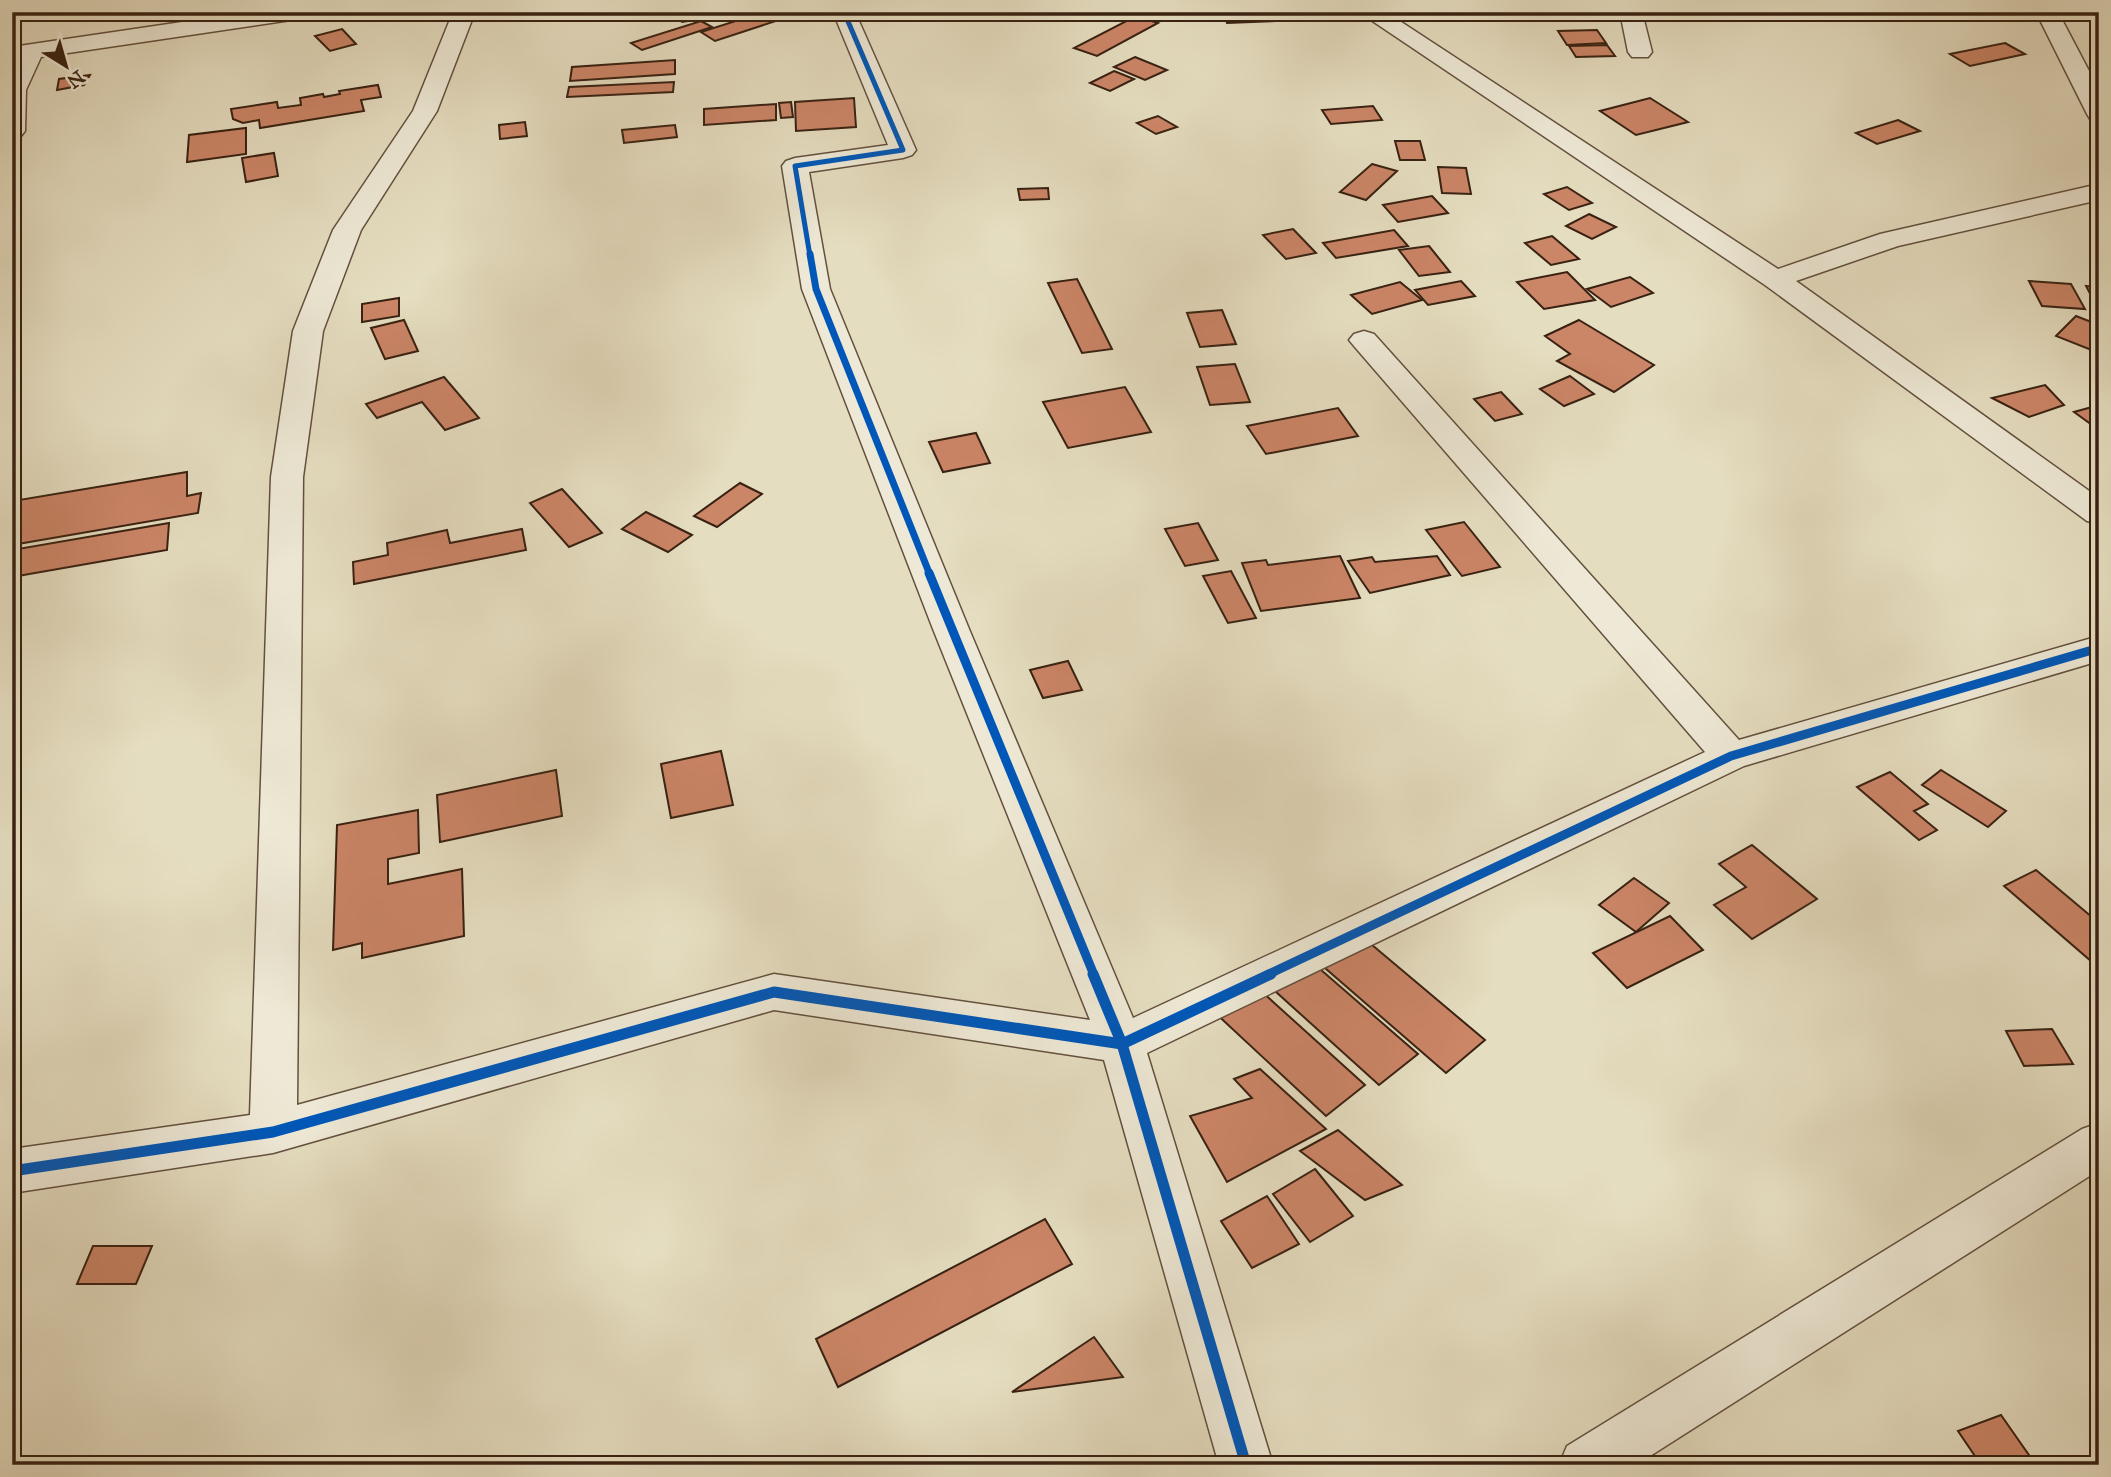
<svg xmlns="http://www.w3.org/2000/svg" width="2111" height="1477" font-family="'IM FELL Great Primer',serif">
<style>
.building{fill:#cb8567;stroke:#382112;stroke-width:2}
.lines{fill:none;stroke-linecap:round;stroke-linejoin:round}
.minor-casing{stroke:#63503e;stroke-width:3}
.minor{fill:#eee9d6;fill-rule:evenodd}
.cycleway-far3-casing{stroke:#eee9d6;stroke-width:8}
.cycleway-far2-casing{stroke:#eee9d6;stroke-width:10}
.cycleway-far1-casing{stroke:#eee9d6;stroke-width:13}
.cycleway-casing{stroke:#eee9d6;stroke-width:16}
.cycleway-far3{stroke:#0057b8;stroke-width:5}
.cycleway-far2{stroke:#0057b8;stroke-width:7}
.cycleway-far1{stroke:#0057b8;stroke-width:9}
.cycleway{stroke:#0057b8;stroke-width:11}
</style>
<rect width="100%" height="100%" fill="#e5ddc0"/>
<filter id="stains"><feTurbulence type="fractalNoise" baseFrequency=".00286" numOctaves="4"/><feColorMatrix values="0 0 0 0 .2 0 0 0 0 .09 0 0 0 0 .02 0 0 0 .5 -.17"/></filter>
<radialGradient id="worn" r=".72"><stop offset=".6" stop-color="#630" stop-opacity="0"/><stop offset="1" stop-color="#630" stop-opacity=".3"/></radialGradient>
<g class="building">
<path d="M676 12H705L708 18 682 22Z"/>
<path d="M764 12H803L715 41 701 32Z"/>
<path d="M1295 12 1299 20 1227 23 1223 13Z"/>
<path d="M1136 16 1158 23 1097 56 1074 48Z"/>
<path d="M701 21 712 27 642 50 631 43Z"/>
<path d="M342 29 356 44 330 51 315 36Z"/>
<path d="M1597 30 1606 43 1567 45 1558 31Z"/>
<path d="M2005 43 2025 54 1970 66 1950 54Z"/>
<path d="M1607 45 1615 56 1576 57 1569 46Z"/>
<path d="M1135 57 1167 70 1145 80 1114 67Z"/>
<path d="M675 60V74L570 81 572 67Z"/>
<path d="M1114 71 1134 79 1110 91 1090 83Z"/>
<path d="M90 75 84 85 57 90 59 79Z"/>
<path d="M674 82 673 92 567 97 569 87Z"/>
<path d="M378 85 381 97 361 100 364 111 260 128 259 120 243 123 233 119 231 109 277 102 278 108 301 105 300 98 323 94 324 97 340 94 339 91Z"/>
<path d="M854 98 856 127 796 131 795 102Z"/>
<path d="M1650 98 1688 122 1636 135 1600 111Z"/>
<path d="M791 102 793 117 781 118 779 103Z"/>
<path d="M776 104V120L704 125V109Z"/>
<path d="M1373 106 1382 120 1331 124 1322 110Z"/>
<path d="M1158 116 1177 127 1156 134 1137 123Z"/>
<path d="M1898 120 1920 131 1877 144 1856 133Z"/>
<path d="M525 122 527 136 500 139 499 125Z"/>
<path d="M675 125 677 137 624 143 622 130Z"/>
<path d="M246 128V154L187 162 189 135Z"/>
<path d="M1395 141H1420L1425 160H1400Z"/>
<path d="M274 153 278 176 246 182 242 158Z"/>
<path d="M1372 164 1397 171 1366 200 1340 192Z"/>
<path d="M1438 167 1466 168 1471 194 1442 193Z"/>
<path d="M1567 187 1592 203 1569 210 1544 194Z"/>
<path d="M1048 188 1049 199 1020 200 1018 189Z"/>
<path d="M1432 196 1448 213 1398 222 1383 205Z"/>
<path d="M1589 214 1616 227 1592 239 1566 226Z"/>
<path d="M1293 229 1316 253 1286 259 1263 235Z"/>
<path d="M1394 230 1408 246 1336 258 1323 243Z"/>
<path d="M1552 236 1579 259 1551 265 1525 243Z"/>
<path d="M1429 246 1450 272 1419 276 1399 250Z"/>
<path d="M1567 272 1595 300 1544 309 1517 282Z"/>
<path d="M1630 277 1653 293 1611 307 1587 289Z"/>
<path d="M1077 279 1112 349 1082 353 1048 283Z"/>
<path d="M1461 281 1475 296 1428 305 1415 290Z"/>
<path d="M2029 281 2071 284 2085 309 2042 306Z"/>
<path d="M1400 282 1422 300 1372 314 1351 295Z"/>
<path d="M2086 286 2099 287V307H2097Z"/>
<path d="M399 298V316L362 322V304Z"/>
<path d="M1222 310 1236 344 1200 347 1187 313Z"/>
<path d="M2076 316 2099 325V353L2056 336Z"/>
<path d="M404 320 418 351 385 359 371 328Z"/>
<path d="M1579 320 1654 365 1614 392 1557 361 1570 354 1545 336Z"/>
<path d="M1235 364 1250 402 1210 405 1197 367Z"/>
<path d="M1570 376 1594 394 1564 406 1540 389Z"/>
<path d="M444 377 479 418 445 430 422 402 377 418 366 404Z"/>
<path d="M2045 385 2064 405 2029 417 1992 398Z"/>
<path d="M1125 387 1151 432 1068 448 1043 402Z"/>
<path d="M1501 392 1522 414 1495 421 1474 399Z"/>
<path d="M2099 405V430L2074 412Z"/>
<path d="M1338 408 1358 436 1266 454 1247 426Z"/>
<path d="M976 433 990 463 943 472 929 442Z"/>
<path d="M187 472V496L201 493 198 513 12 545 13 501Z"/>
<path d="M740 483 762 494 717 527 694 516Z"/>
<path d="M562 489 602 533 569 547 530 503Z"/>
<path d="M646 512 692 535 668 552 622 529Z"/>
<path d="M1464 522 1500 567 1462 576 1426 530Z"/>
<path d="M169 523 167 550 12 577V550Z"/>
<path d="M1198 523 1218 560 1185 566 1165 529Z"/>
<path d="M522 529 526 550 354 584 353 562 388 555 387 543 447 530 450 543Z"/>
<path d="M1340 556 1360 598 1261 611 1242 563 1266 560 1268 565Z"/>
<path d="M1437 556 1450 575 1370 593 1348 561 1372 557 1375 562Z"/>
<path d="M1231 571 1256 618 1228 623 1203 576Z"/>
<path d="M1068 661 1082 690 1043 698 1030 670Z"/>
<path d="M721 751 733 805 671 818 661 764Z"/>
<path d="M556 770 562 816 440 842 437 795Z"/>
<path d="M1941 770 2006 811 1988 827 1922 785Z"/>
<path d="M1890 772 1928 804 1914 811 1937 830 1919 840 1857 787Z"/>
<path d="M418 810 419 853 388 859V884L462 869 464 936 362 958V943L333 950 337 825Z"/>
<path d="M1752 845 1817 899 1752 939 1714 905 1746 887 1719 864Z"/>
<path d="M2036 870 2099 923V968L2004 886Z"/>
<path d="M1634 878 1669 903 1636 932 1599 905Z"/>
<path d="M1670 916 1703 950 1627 988 1593 953Z"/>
<path d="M1365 939 1485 1040 1446 1073 1325 968Z"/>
<path d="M1313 963 1418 1054 1379 1085 1275 991Z"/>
<path d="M1250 981 1365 1085 1326 1116 1211 1009Z"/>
<path d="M2052 1029 2073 1064 2024 1066 2006 1031Z"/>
<path d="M1260 1069 1326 1129 1227 1182 1190 1116 1252 1098 1234 1079Z"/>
<path d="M1338 1130 1402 1185 1365 1200 1300 1151Z"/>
<path d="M1315 1169 1353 1216 1310 1242 1273 1194Z"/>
<path d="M1267 1196 1299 1244 1252 1268 1221 1221Z"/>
<path d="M1045 1219 1072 1264 838 1387 816 1339Z"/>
<path d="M93 1246H152L136 1284H77Z"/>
<path d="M1094 1337 1123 1377 1012 1392Z"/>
<path d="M2001 1415 2036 1465H1981L1958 1431Z"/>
</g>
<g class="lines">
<defs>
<g id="minor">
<path d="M250 12H309L306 17 298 19 41 57 26 90 25 131 21 136 12 138V67L15 60 12 61V47Z"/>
<path d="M453 12H475L437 111 361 230 323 331 303 477 297 1105 774 974 1090 1020 933 629 802 289 782 166 786 161 795 158 888 145 833 12H855L916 150 912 155 903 158 809 172 830 289 969 629 1133 1018 1705 752 1354 346 1349 340 1354 334 1364 331 1374 334 1739 740 2099 636V661L1744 766 1147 1053 1273 1465H1219L1104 1060 774 1010 273 1153 12 1193V1149L250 1115 271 477 293 331 333 230 413 111Z"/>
<path d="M1359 12H1386L1778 269 1880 234 2099 184V200L1898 246 1796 281 2099 498V524L2087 521 1765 285Z"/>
<path d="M1620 12H1642L1652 52 1648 57H1632L1628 52Z"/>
<path d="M2036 12H2058L2099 90V121L2090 119 2087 114Z"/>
<path d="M2099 1123V1170L1636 1465H1559L1567 1446 2082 1129Z"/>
</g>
</defs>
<use href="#minor" class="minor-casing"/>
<use href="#minor" class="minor"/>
<defs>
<path id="cycleway-far3" d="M810 256 795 166 903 150 844 12"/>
<path id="cycleway-far2" d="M810 254 816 289 930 575"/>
<g id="cycleway-far1">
<path d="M929 573 1094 975"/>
<path d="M1267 975 1731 756 2099 648"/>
</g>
<g id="cycleway">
<path d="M1093 974 1122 1044 1246 1465"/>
<path d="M12 1171 273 1132 774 992 1122 1044 1271 974"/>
</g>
</defs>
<use href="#cycleway-far3" class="cycleway-far3-casing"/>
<use href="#cycleway-far2" class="cycleway-far2-casing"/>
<use href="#cycleway-far1" class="cycleway-far1-casing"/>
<use href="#cycleway" class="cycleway-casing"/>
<use href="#cycleway-far3" class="cycleway-far3"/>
<use href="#cycleway-far2" class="cycleway-far2"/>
<use href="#cycleway-far1" class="cycleway-far1"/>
<use href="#cycleway" class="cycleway"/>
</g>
<rect width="2111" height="1477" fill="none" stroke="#e5ddc0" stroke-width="42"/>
<rect x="14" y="14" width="2083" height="1449" fill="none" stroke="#382112" stroke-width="3.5"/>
<rect x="21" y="21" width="2069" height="1435" fill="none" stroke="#382112" stroke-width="2"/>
<g transform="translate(66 66) rotate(143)" stroke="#eee9d6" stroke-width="5" paint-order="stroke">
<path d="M0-5L12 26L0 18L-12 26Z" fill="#382112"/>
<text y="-10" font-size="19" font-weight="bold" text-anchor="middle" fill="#382112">N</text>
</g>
<rect width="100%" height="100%" filter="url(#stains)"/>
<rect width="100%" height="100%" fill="url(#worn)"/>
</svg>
